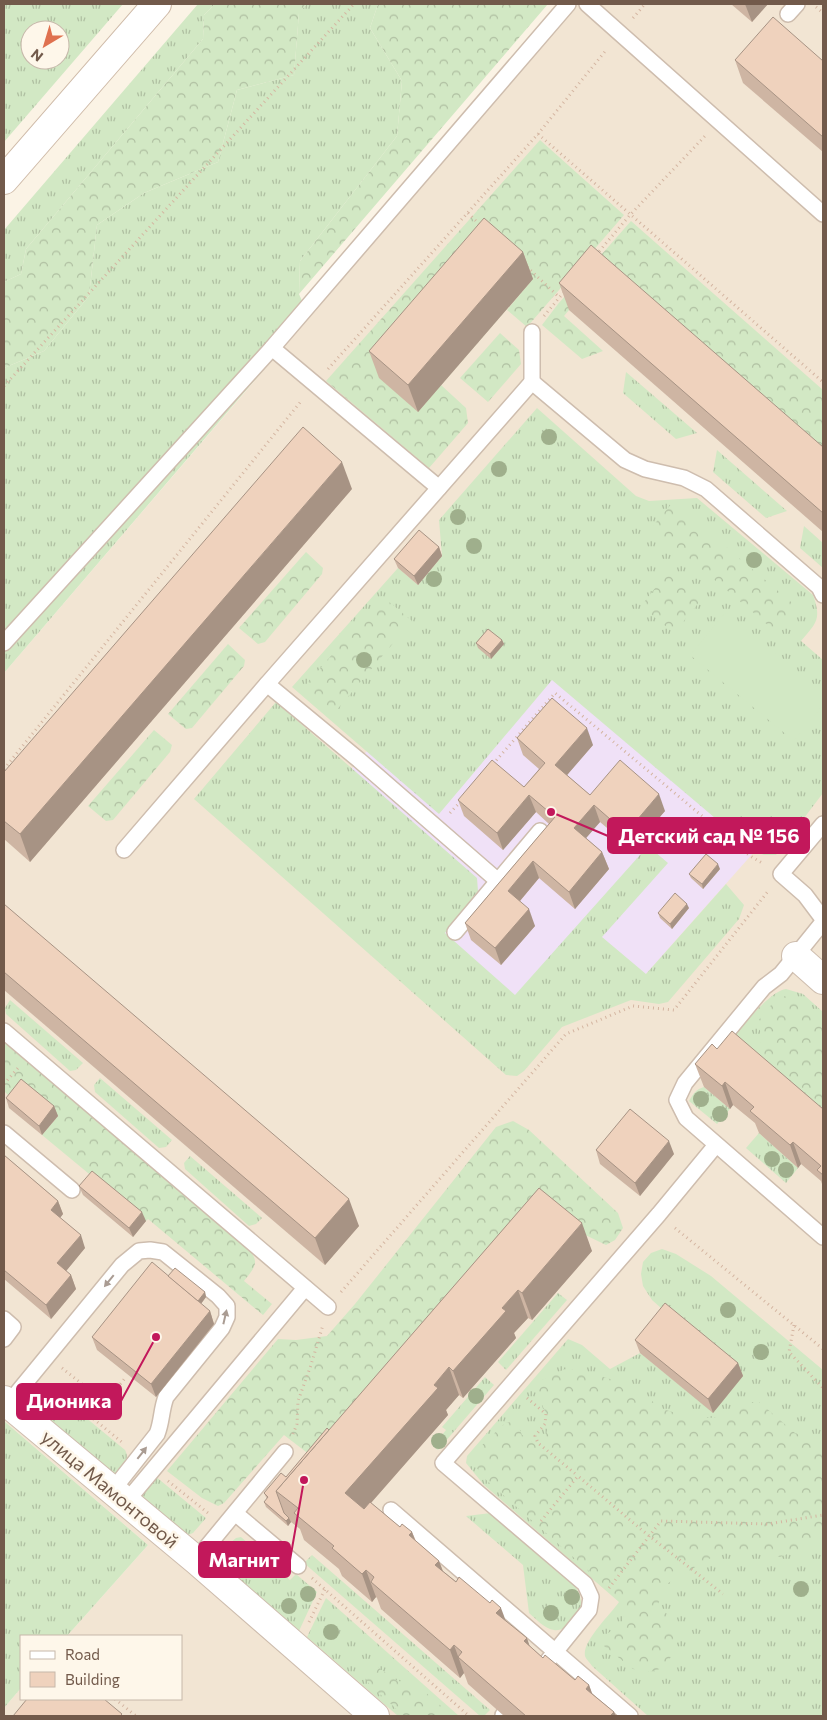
<svg xmlns="http://www.w3.org/2000/svg" width="827" height="1720" font-family="Commissioner,sans-serif">
<style>
.residential{fill:#f2e5d3}
.education{fill:#f0e1f7}
.grass{fill:url(#grass-tufts);fill-rule:evenodd}
.forest{fill:url(#forest-crowns)}
.pitch{fill:#d2e8c4}
.lines{fill:none;stroke-linecap:round;stroke-linejoin:round}
.service-casing{stroke:#cebdae;stroke-width:18}
.minor-casing{stroke:#cebdae;stroke-width:30}
.secondary-casing{stroke:#cfbba9;stroke-width:30}
.path{stroke:#d4b5a1;stroke-width:3;stroke-dasharray:1 4;stroke-linecap:butt}
.service{stroke:#fff;stroke-width:15}
.minor{stroke:#fff;stroke-width:28}
.secondary{stroke:#fff;stroke-width:28}
.tree{fill:#9faf8c}
.wall{fill:#ceb5a3}
.shaded-wall{fill:#a79384}
.building{fill:#efd2bd;stroke:#a79384}
.oneway{fill:#aa9c93}
.labels{text-anchor:middle;stroke-width:5;stroke-linejoin:round;paint-order:stroke}
.street-label{font-size:19px;fill:#725a4b;stroke:#fef7ea}
.leader{fill:none;stroke:#c2185b;stroke-width:2}
.callout-dot{fill:#c2185b;stroke:#fef7ea;stroke-width:2}
.callout{fill:#c2185b;stroke:#c2185b;stroke-width:2}
.callout-label{font-size:20px;text-anchor:middle;font-weight:bold;fill:#fff}
</style>
<defs>
<pattern id="grass-tufts" width="24" height="20" patternUnits="userSpaceOnUse" patternTransform="scale(1.25)"><rect width="24" height="20" fill="#d2e8c4"/><path d="M3 7l-1-3M5 7V3M7 7l1-3M15 17l-1-3M17 17v-4M19 17l1-3" fill="none" stroke="#afbfa1"/></pattern>
<pattern id="forest-crowns" width="20" height="18" patternUnits="userSpaceOnUse" patternTransform="scale(1.25)"><rect width="20" height="18" fill="#d2e8c4"/><path d="M2 6a3 3 0 1 1 6 0M12 15a3 3 0 1 1 6 0" fill="none" stroke="#afbfa1"/></pattern>
</defs>
<rect width="100%" height="100%" fill="#fbf3e5"/>
<path class="residential" d="M578 4H823V1716H4V1708L21 1688V1699H181V1636H67L148 1545 4 1421V673Z"/>
<path class="education" d="M537 553 816 782 646 974 515 1038 288 843Z"/>
<g class="grass">
<path d="M4 4H123L4 142ZM30 30H60V60H30Z"/>
<path d="M198 4H215L204 15 203 39 26 249 21 274 4 282V230Z"/>
<path d="M307 4H378L370 28 402 81 397 136 300 261 299 294 309 317 4 673V368L44 351 89 296 97 225 144 193 218 162 237 90 294 75 299 12Z"/>
<path d="M626 372 697 433 676 439 623 393Z"/>
<path d="M537 408 636 496 649 501 697 498 813 595C822 620 816 623 801 641L823 660V793L776 855H764L754 851 552 680 439 814 292 687 398 568 418 585 442 556 439 520Z"/>
<path d="M717 450 787 511 766 518 713 472Z"/>
<path d="M804 526 823 543V568L800 548Z"/>
<path d="M276 702 477 878 478 891 445 933 515 995 648 846 668 863 602 937 646 974 726 884 744 905 739 919 668 1002 659 1004 631 1000 562 1027 524 1071 517 1076 506 1075 194 799Z"/>
<path d="M786 989 803 994 823 1012V1125L714 1061C727 1045 767 991 786 989Z"/>
<path d="M10 1000 83 1063 76 1070 70 1071 6 1014 5 1008Z"/>
<path d="M100 1078 172 1140 166 1147 159 1148 95 1092 94 1085Z"/>
<path d="M704 1087 730 1109 717 1124 689 1101C693 1094 696 1089 704 1087Z"/>
<path d="M759 1133 798 1168 786 1183 746 1148Z"/>
<path d="M190 1156 262 1218 256 1224 249 1226 185 1169 184 1163Z"/>
<path d="M662 1249 676 1254 711 1276 823 1370V1716H648L592 1666C590 1663 586 1659 585 1656 582 1641 611 1614 619 1602L484 1485 466 1463 467 1456 568 1339 582 1345 610 1369 640 1353 713 1412 670 1316 652 1300 643 1286 641 1274 643 1262 651 1253Z"/>
<path d="M558 1293 567 1300 506 1370 498 1362Z"/>
<path d="M485 1377 494 1385 438 1450 433 1446 446 1430 442 1427Z"/>
<path d="M45 1386 50 1388 125 1450C131 1460 121 1471 112 1476L28 1404C30 1396 37 1388 45 1386Z"/>
<path d="M4 1421 148 1545 67 1636H21V1688L4 1708Z"/>
<path d="M155 1476 206 1518 193 1533 188 1535 182 1533 144 1502C140 1491 148 1485 155 1476Z"/>
<path d="M491 1513 574 1583C577 1590 582 1598 581 1606 580 1617 566 1632 554 1630 545 1629 536 1619 529 1613L523 1565 466 1516Z"/>
<path d="M241 1537 290 1580 296 1574 317 1592 299 1631 214 1557 236 1538Z"/>
<path d="M312 1555 490 1710 484 1716H480L304 1563Z"/>
<path d="M326 1598 459 1716H398L307 1637Z"/>
</g>
<g class="forest">
<path d="M215 4H307L299 13 294 75 237 90 218 162 144 193 97 225 89 296 44 351 4 368V282L21 274 26 249 203 39 204 15Z"/>
<path d="M378 4H548L299 294 300 261 397 136 402 81 370 28Z"/>
<path d="M540 140 624 215 527 327 507 310 533 279 418 412 441 385 466 408 468 423 429 468 326 381Z"/>
<path d="M631 221 823 390V466L569 310 564 316 603 351 582 359 542 325 558 304Z"/>
<path d="M500 333 519 350 521 364 488 402 460 378Z"/>
<path d="M673 502 797 607 776 632 652 527Z"/>
<path d="M306 552 323 568 322 574 265 642 258 644 239 628Z"/>
<path d="M667 573 701 600 674 633 641 606Z"/>
<path d="M382 596 412 621 335 712 305 686Z"/>
<path d="M228 644 245 660 244 666 192 728 186 729 168 714Z"/>
<path d="M154 730 172 745 170 752 113 820 106 821 88 806Z"/>
<path d="M781 996 793 997 823 1024V1106L762 1053 759 1047 762 1040 758 1021 768 1008Z"/>
<path d="M4 1042 249 1250C261 1263 253 1269 244 1281L272 1304 263 1315 148 1219 146 1221 42 1135 58 1116 9 1108 8 1095 4 1091Z"/>
<path d="M513 1121 529 1130 618 1213 623 1228 615 1240 606 1245 577 1231 310 1455 284 1435 224 1503 218 1506 202 1498 167 1471 278 1339 296 1340 327 1336 355 1304 496 1127Z"/>
<path d="M567 1368 604 1377 631 1386 663 1409 694 1419 721 1417 744 1402H759L795 1433 823 1443V1541L815 1543 780 1557 730 1548 707 1560 665 1585 658 1605 672 1619 679 1639 666 1667 650 1672 633 1669 604 1646 607 1634 622 1623 626 1604 484 1478 474 1464 475 1452 505 1423 516 1421 522 1435 533 1442 546 1435 549 1421 537 1393 540 1381Z"/>
<path d="M366 1665H375L394 1679 424 1691 441 1706 450 1716H404L370 1685 364 1676Z"/>
</g>
<path class="pitch" d="M726 612 823 692V705L794 741 690 655Z"/>
<g class="lines">
<defs>
<g id="service">
<path d="M587 4 823 214"/>
<path d="M788 14 797 4"/>
<path d="M532 332V382"/>
<path d="M272 348 439 488"/>
<path d="M4 643 272 348 568 4"/>
<path d="M267 684 359 760 498 881 540 831"/>
<path d="M823 824 781 874 805 895 823 919"/>
<path d="M124 850 267 684 532 382 625 460 645 469 684 478 706 489 819 587 823 595"/>
<path d="M823 922 781 974 764 987 685 1083 677 1100 686 1118 823 1237"/>
<path d="M455 932 498 881"/>
<path d="M4 1031 328 1307"/>
<path d="M4 1133 72 1190"/>
<path d="M4 1319 13 1327 4 1339"/>
<path d="M8 1404 122 1265 139 1251 150 1250 163 1252 218 1296 227 1306V1317L222 1328 166 1397C161 1410 162 1422 157 1434L112 1491"/>
<path d="M126 1502 305 1288"/>
<path d="M391 1510 630 1716"/>
<path d="M235 1513 298 1566"/>
<path d="M196 1560 285 1452"/>
<path d="M538 1673 589 1610 591 1597 585 1584 443 1463 659 1214 716 1145"/>
<path d="M503 1716V1715"/>
</g>
<g id="minor">
<path d="M796 956 823 980"/>
<path d="M4 1400 196 1560 375 1716"/>
</g>
<path id="secondary" d="M4 180 157 4"/>
</defs>
<use href="#service" class="service-casing"/>
<use href="#minor" class="minor-casing"/>
<use href="#secondary" class="secondary-casing"/>
<g class="path">
<path d="M816 7 823 13"/>
<path d="M633 18 645 4"/>
<path d="M538 134 823 382"/>
<path d="M468 213 481 226"/>
<path d="M596 255 630 215 705 136"/>
<path d="M527 267 559 297"/>
<path d="M544 316 564 292"/>
<path d="M328 369 538 134 607 49"/>
<path d="M4 386 354 4"/>
<path d="M493 764 555 693 750 856 764 864"/>
<path d="M4 769 302 400"/>
<path d="M450 813 461 801"/>
<path d="M4 1084 18 1068"/>
<path d="M675 1228 823 1349"/>
<path d="M341 1292 566 1034 633 1006 674 1010 769 890"/>
<path d="M794 1325 789 1352 823 1388"/>
<path d="M62 1368 106 1403 125 1378"/>
<path d="M53 1384 52 1385 123 1443"/>
<path d="M527 1398 546 1414 545 1424 535 1436 538 1443 578 1476"/>
<path d="M293 1434 297 1424 298 1401 311 1365 323 1325"/>
<path d="M168 1481 208 1513"/>
<path d="M541 1521 578 1476 643 1531 723 1594"/>
<path d="M312 1578 469 1716"/>
<path d="M609 1588 661 1521 768 1524 823 1515"/>
<path d="M309 1622 325 1589"/>
<path d="M115 1699 136 1716"/>
</g>
<use href="#service" class="service"/>
<use href="#minor" class="minor"/>
<use href="#secondary" class="secondary"/>
</g>
<g class="tree">
<circle cx="549" cy="437" r="8"/>
<circle cx="499" cy="469" r="8"/>
<circle cx="458" cy="517" r="8"/>
<circle cx="474" cy="546" r="8"/>
<circle cx="754" cy="560" r="8"/>
<circle cx="434" cy="579" r="8"/>
<circle cx="364" cy="660" r="8"/>
<circle cx="701" cy="1099" r="8"/>
<circle cx="720" cy="1114" r="8"/>
<circle cx="772" cy="1159" r="8"/>
<circle cx="786" cy="1170" r="8"/>
<circle cx="728" cy="1310" r="8"/>
<circle cx="761" cy="1352" r="8"/>
<circle cx="476" cy="1396" r="8"/>
<circle cx="439" cy="1441" r="8"/>
<circle cx="801" cy="1589" r="8"/>
<circle cx="308" cy="1594" r="8"/>
<circle cx="572" cy="1597" r="8"/>
<circle cx="289" cy="1606" r="8"/>
<circle cx="551" cy="1613" r="8"/>
<circle cx="331" cy="1632" r="8"/>
</g>
<g class="wall">
<path d="M731 4H768L752 22Z"/>
<path d="M735 60 823 61V152L743 83Z"/>
<path d="M523 252 533 279 418 412 379 378 369 351Z"/>
<path d="M559 283 823 447V532L569 310Z"/>
<path d="M352 489 30 862 4 839V772Z"/>
<path d="M439 547 442 556 418 585 398 568 394 559Z"/>
<path d="M502 640 504 644 491 659 478 648 476 643Z"/>
<path d="M517 738 593 745 567 775 590 795 665 811 632 849 600 822 586 838 602 852 609 869 575 909 539 878 520 901 535 926 501 965 471 940 465 923 549 824 536 812 503 850 464 816 458 800 524 787 539 769 523 755Z"/>
<path d="M720 869 703 889 691 878 689 874Z"/>
<path d="M4 904 359 1226 325 1265 4 990Z"/>
<path d="M689 908 672 929 660 918 658 913Z"/>
<path d="M717 1049 823 1109V1187L821 1181 801 1164 798 1168 759 1133 755 1123 733 1105 730 1109 704 1087 695 1064Z"/>
<path d="M6 1098 54 1106 58 1116 42 1135 9 1108Z"/>
<path d="M596 1150 674 1154 640 1196 600 1164Z"/>
<path d="M4 1155 58 1201 63 1214 60 1218 85 1248 66 1271 71 1275 76 1289 51 1319 4 1279Z"/>
<path d="M79 1186 146 1221 133 1237 83 1195Z"/>
<path d="M539 1188 592 1251 532 1320 528 1318 514 1333 516 1338 463 1398 459 1395 446 1410 448 1415 371 1503 400 1527 412 1532 416 1541 439 1561 443 1571 505 1620 530 1646 543 1658 575 1680 589 1685 592 1694 614 1712 616 1716H504L468 1684 464 1673 460 1678 381 1609 377 1598 376 1597 372 1602 342 1576 339 1569 304 1540 300 1529 291 1522 288 1526 266 1507 264 1502 267 1499 264 1493 286 1477 329 1430Z"/>
<path d="M168 1276 205 1292 206 1297 201 1304 210 1311 214 1324 156 1397 97 1350 92 1337Z"/>
<path d="M635 1340 738 1363 743 1376 713 1413 640 1353Z"/>
</g>
<g class="shaded-wall">
<path d="M745 4H768L752 22Z"/>
<path d="M523 252 533 279 418 412 408 385Z"/>
<path d="M342 462 352 489 30 862 20 834Z"/>
<path d="M439 547 442 556 418 585 414 576Z"/>
<path d="M502 640 504 644 491 659 490 654Z"/>
<path d="M587 728 593 745 561 782 555 765Z"/>
<path d="M659 794 665 811 632 849 626 833Z"/>
<path d="M529 795 536 812 503 850 497 833Z"/>
<path d="M594 805 600 822 580 845 574 828Z"/>
<path d="M602 852 609 869 575 909 569 892Z"/>
<path d="M533 861 539 878 514 908 508 891Z"/>
<path d="M718 864 720 869 703 889 702 884Z"/>
<path d="M687 904 689 908 672 929 670 924Z"/>
<path d="M529 909 535 926 501 965 495 948Z"/>
<path d="M725 1082 733 1105 730 1109 722 1086Z"/>
<path d="M54 1106 58 1116 42 1135 39 1126Z"/>
<path d="M669 1141 674 1154 640 1196 635 1183Z"/>
<path d="M793 1142 801 1164 798 1168 790 1145Z"/>
<path d="M349 1199 359 1226 325 1265 315 1238Z"/>
<path d="M58 1201 63 1214 56 1223 51 1210Z"/>
<path d="M142 1212 146 1221 133 1237 129 1228Z"/>
<path d="M582 1223 592 1251 532 1320 522 1293Z"/>
<path d="M81 1235 85 1248 62 1276 57 1263Z"/>
<path d="M71 1275 76 1289 51 1319 46 1305Z"/>
<path d="M518 1290 528 1318 514 1333 516 1338 463 1398 453 1371 502 1308Z"/>
<path d="M205 1292 206 1297 197 1309 195 1304Z"/>
<path d="M210 1311 214 1324 156 1397 151 1384Z"/>
<path d="M738 1363 743 1376 713 1413 708 1399Z"/>
<path d="M449 1367 459 1395 446 1410 448 1415 355 1521 345 1493Z"/>
<path d="M289 1518 291 1522 288 1526 286 1521Z"/>
<path d="M412 1532 422 1559 409 1535Z"/>
<path d="M439 1561 449 1588 435 1565Z"/>
<path d="M366 1570 376 1597 372 1602 362 1574Z"/>
<path d="M501 1608 511 1635 496 1613Z"/>
<path d="M527 1638 536 1665 524 1641Z"/>
<path d="M454 1645 464 1673 460 1678 450 1650Z"/>
<path d="M589 1685 599 1712 586 1689Z"/>
<path d="M614 1712 616 1716H610Z"/>
</g>
<g class="building">
<path d="M773 17 823 61V137L735 60Z"/>
<path d="M484 218 523 252 408 385 369 351Z"/>
<path d="M591 245 823 447V513L559 283Z"/>
<path d="M303 427 342 462 20 834 4 821V772Z"/>
<path d="M419 530 439 547 414 576 394 559Z"/>
<path d="M488 629 502 640 490 654 476 643Z"/>
<path d="M552 698 587 728 555 765 590 795 620 760 659 794 626 833 594 805 574 828 602 852 569 892 533 861 508 891 529 909 495 948 465 923 555 817 529 795 497 833 458 800 492 760 524 787 545 763 517 738Z"/>
<path d="M706 854 718 864 702 884 689 874Z"/>
<path d="M675 893 687 904 670 924 658 913Z"/>
<path d="M4 904 349 1199 315 1238 4 972Z"/>
<path d="M732 1031 823 1109V1175L817 1170 821 1166 793 1142 790 1145 750 1111 754 1107 725 1082 722 1086 695 1064 712 1044 717 1049Z"/>
<path d="M21 1079 54 1106 39 1126 6 1098Z"/>
<path d="M630 1109 669 1141 635 1183 596 1150Z"/>
<path d="M4 1155 58 1201 51 1210 81 1235 57 1263 71 1275 46 1305 4 1270Z"/>
<path d="M92 1171 142 1212 129 1228 79 1186Z"/>
<path d="M539 1188 582 1223 522 1293 518 1290 502 1308 506 1311 453 1371 449 1367 434 1385 438 1388 345 1493 364 1509 370 1502 400 1527 402 1524 412 1532 409 1535 439 1561 435 1565 456 1582 459 1577 490 1603 492 1600 501 1608 496 1613 527 1638 524 1641 543 1658 545 1655 575 1680 578 1676 589 1685 586 1689 614 1712 610 1716H526L458 1657 462 1652 454 1645 450 1650 371 1582 374 1577 366 1570 362 1574 332 1548 334 1546 294 1513 298 1508 276 1491Z"/>
<path d="M152 1262 210 1311 151 1384 92 1337Z"/>
<path d="M175 1268 205 1292 198 1301 168 1276Z"/>
<path d="M665 1303 738 1363 708 1399 635 1340Z"/>
<path d="M327 1428 329 1430 276 1491 284 1513 289 1518 286 1521 264 1502 268 1497 264 1493 281 1473 286 1477Z"/>
<path d="M27 1699H104L122 1714 120 1716H13Z"/>
</g>
<defs><path id="oneway-solid" d="M-6-.8H1V-3.2L6.5 0L1 3.2V.8H-6Z" transform="scale(1.25)"/></defs>
<g class="oneway">
<use href="#oneway-solid" transform="translate(109 1281) rotate(129)"/>
<use href="#oneway-solid" transform="translate(225 1317) rotate(-77)"/>
<use href="#oneway-solid" transform="translate(142 1453) rotate(-52)"/>
</g>
<g class="labels">
<g class="street-label">
<text transform="translate(110 1489) rotate(40)" y="7">улица Мамонтовой</text>
</g>
</g>
<path class="leader" d="M551 812L608 836M156 1337L121 1401M304 1480L290 1560"/>
<g class="callout-dot">
<circle cx="551" cy="812" r="5"/>
<circle cx="156" cy="1337" r="5"/>
<circle cx="304" cy="1480" r="5"/>
</g>
<g class="callout">
<rect x="608" y="818" width="201" height="35" rx="5"/>
<rect x="17" y="1384" width="104" height="35" rx="5"/>
<rect x="199" y="1542" width="91" height="35" rx="5"/>
</g>
<g class="callout-label">
<text x="709" y="843">Детский сад № 156</text>
<text x="69" y="1408">Дионика</text>
<text x="244" y="1567">Магнит</text>
</g>
<rect width="827" height="1720" fill="none" stroke="#725a4b" stroke-width="10"/>
<rect x="20" y="1635" width="162" height="65" fill="#fef7ea" stroke="#c6b8aa"/>
<rect x="30" y="1651" width="25" height="8" fill="#ffffff" stroke="#c6b8aa"/>
<text x="65" y="1660" font-size="15" fill="#725a4b">Road</text>
<rect x="30" y="1672" width="25" height="15" fill="#efd2bd" stroke="#c6b8aa"/>
<text x="65" y="1685" font-size="15" fill="#725a4b">Building</text>
<g transform="translate(45 45) rotate(218)"><circle r="24" fill="#fef7ea" stroke="#c6b8aa"/>
<path d="M0-4L9 19L0 12L-9 19Z" fill="#df714f"/>
<text y="-8" font-size="14" font-weight="bold" text-anchor="middle" fill="#725a4b">N</text>
</g>
</svg>
